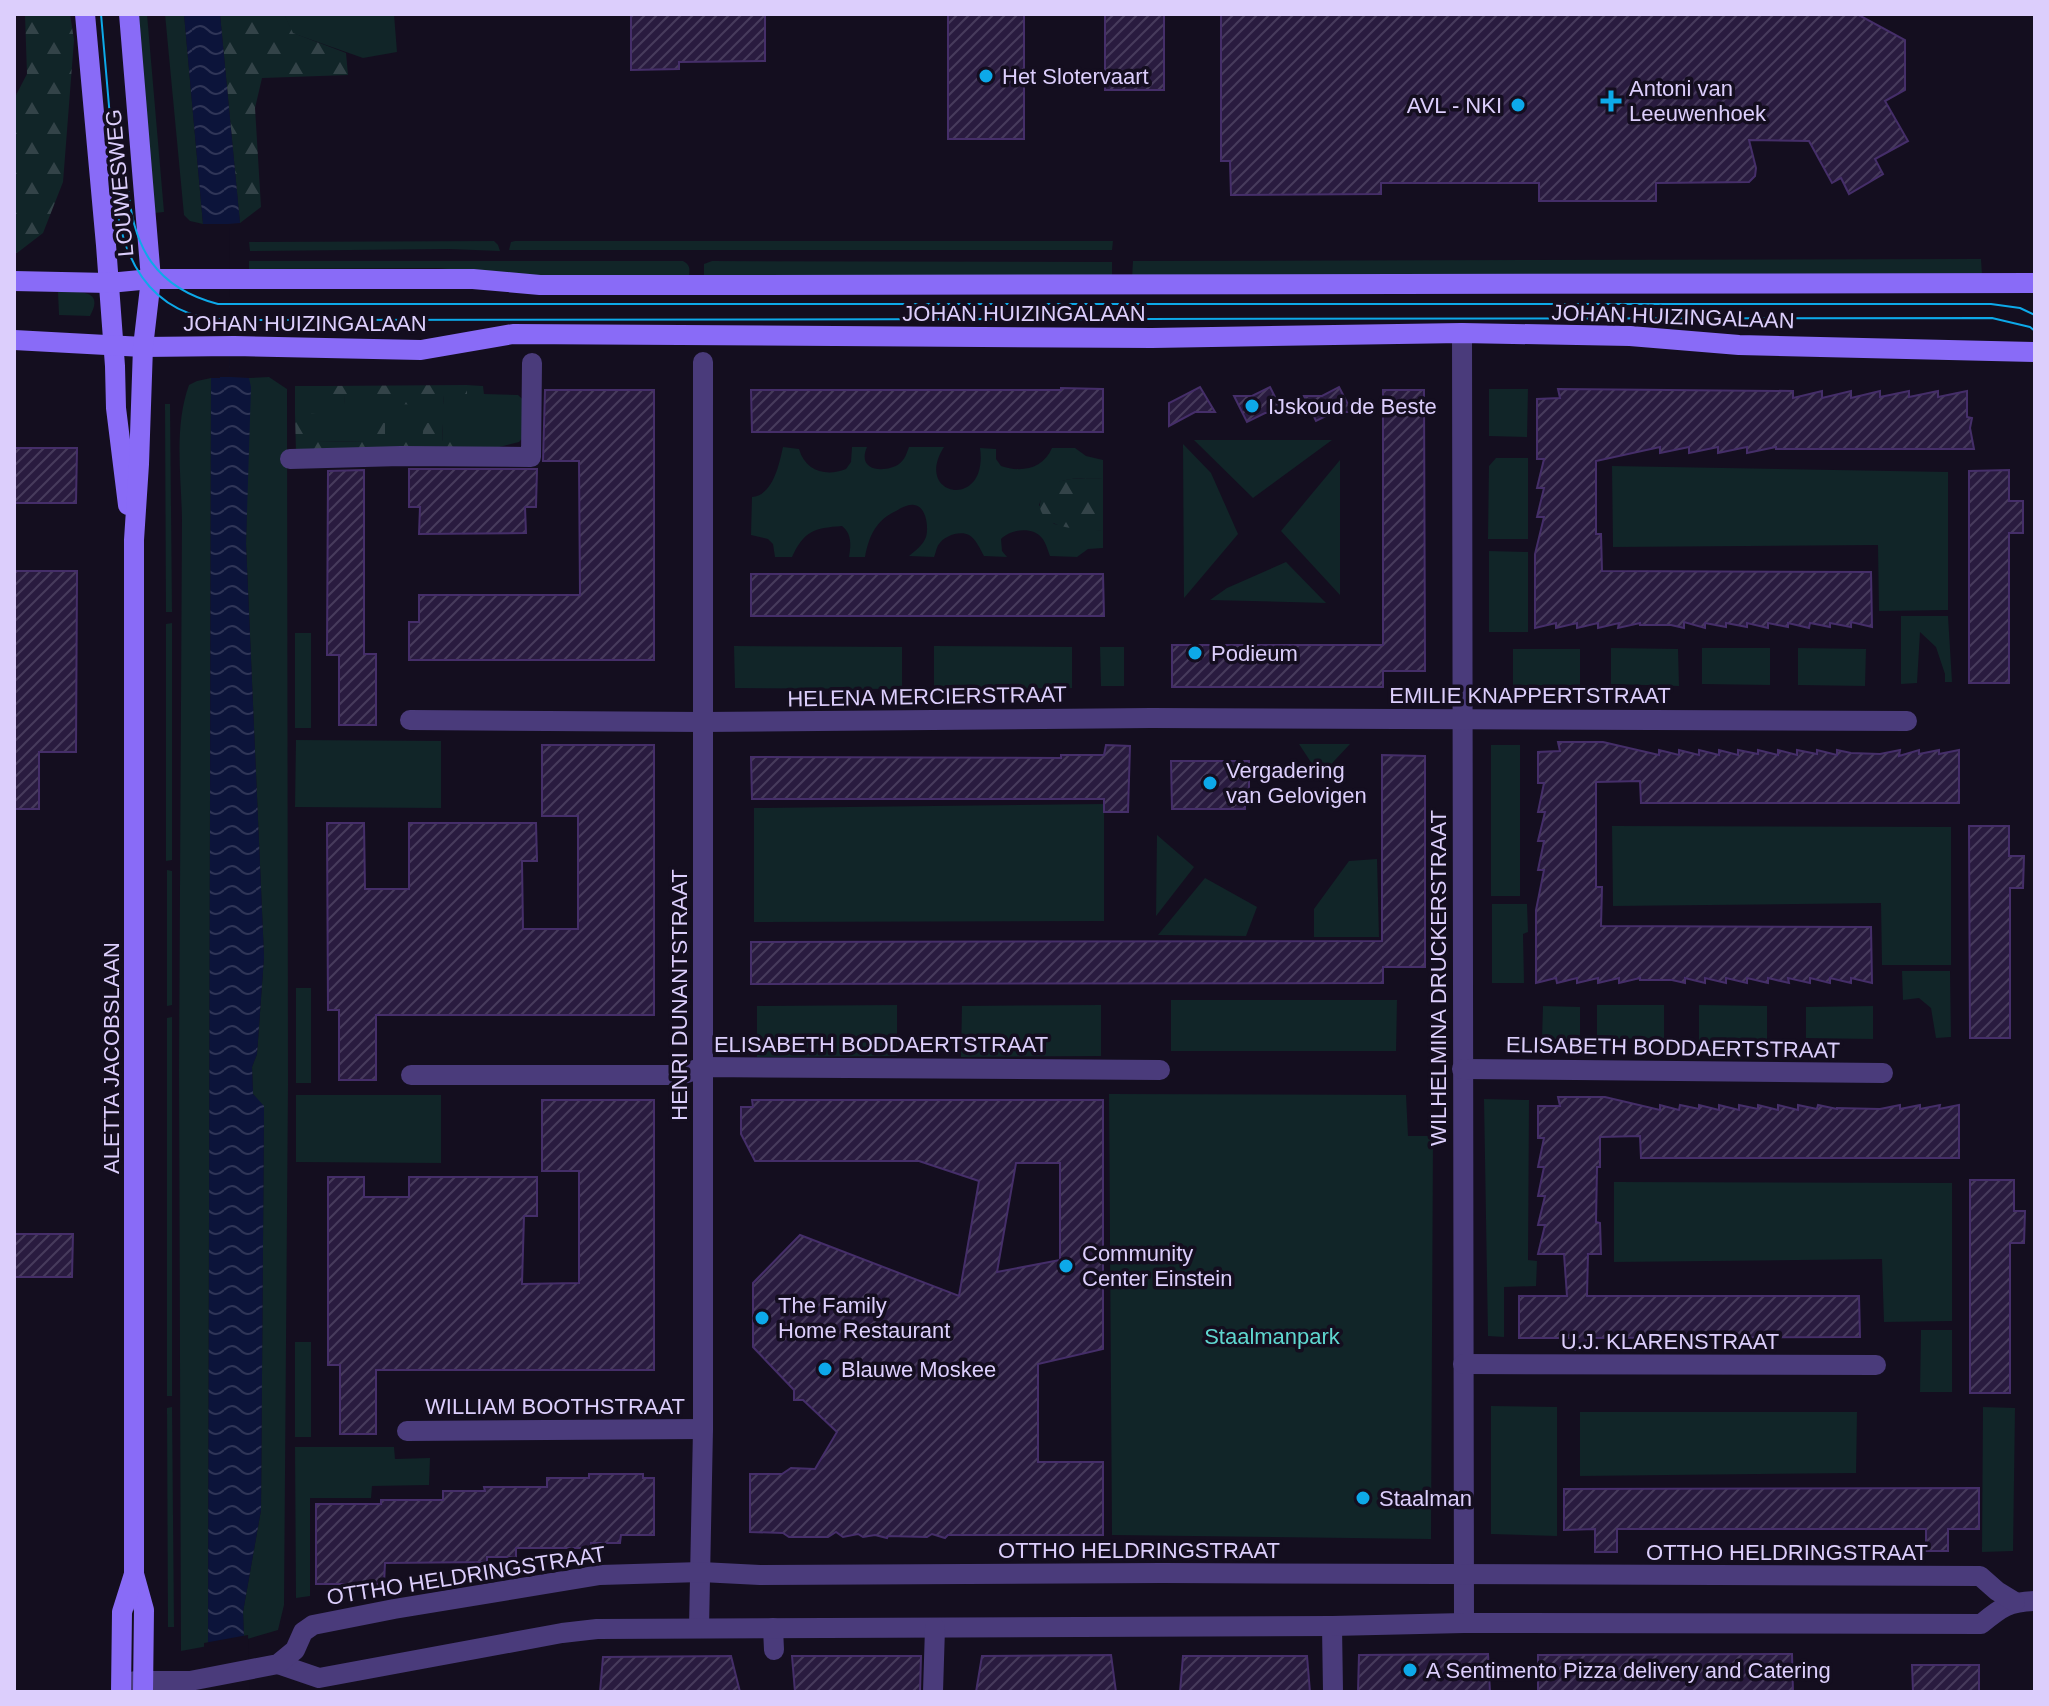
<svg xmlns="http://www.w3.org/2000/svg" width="2049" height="1706" font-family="Arial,sans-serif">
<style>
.green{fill:#112528}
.forest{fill:url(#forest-firs)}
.water{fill:url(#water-waves)}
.pier{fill:#140e1f}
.building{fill:url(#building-hatch);stroke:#452e69;stroke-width:2;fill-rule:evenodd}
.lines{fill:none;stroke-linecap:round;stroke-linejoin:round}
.street{stroke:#4a3b7b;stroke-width:20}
.secondary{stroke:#896bf7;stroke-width:20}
.tram{stroke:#0da9e9;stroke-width:2}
.poi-dot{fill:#0da9e9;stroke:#140e1f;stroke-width:3}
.labels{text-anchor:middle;stroke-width:7;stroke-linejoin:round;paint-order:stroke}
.poi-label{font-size:22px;fill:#dccefc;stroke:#140e1f;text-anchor:start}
.street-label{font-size:22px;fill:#dccefc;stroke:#140e1f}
.park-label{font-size:22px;fill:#5fd7d0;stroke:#140e1f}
</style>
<defs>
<pattern id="forest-firs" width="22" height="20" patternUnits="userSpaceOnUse" patternTransform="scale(2)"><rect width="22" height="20" fill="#112528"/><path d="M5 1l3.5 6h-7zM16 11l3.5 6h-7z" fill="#334348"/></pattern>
<pattern id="water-waves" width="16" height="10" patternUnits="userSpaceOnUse" patternTransform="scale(2)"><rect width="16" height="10" fill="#0c143a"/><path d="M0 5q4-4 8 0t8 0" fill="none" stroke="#2f3557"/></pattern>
<pattern id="building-hatch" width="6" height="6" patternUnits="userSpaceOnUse" patternTransform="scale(2)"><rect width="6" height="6" fill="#291b3f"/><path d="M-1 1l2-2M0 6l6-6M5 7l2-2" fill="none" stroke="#473b5c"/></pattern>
</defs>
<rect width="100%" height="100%" fill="#140e1f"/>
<g class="green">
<path d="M138 14H147L164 212 154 213Z"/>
<path d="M165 14H184L203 224 190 221 184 215Z"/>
<path d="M284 14H394L397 52 363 58 292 33Z"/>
<path d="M494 241 498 245 500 251 449 249 250 251 249 242Z"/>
<path d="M515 241H1113L1112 250H509L511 242Z"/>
<path d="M1981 259 1982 275 1132 278 1133 261Z"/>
<path d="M249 261H683C690 265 690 268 689 276L540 278 438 268 249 269Z"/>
<path d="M712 261 1112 262V278L704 276V264Z"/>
<path d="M58 292C76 292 106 288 90 316L59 315Z"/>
<path d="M269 377 287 389 288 1084 284 1605 278 1630 244 1640 243 1612 261 1510 264 1107 253 1094 252 1067 257 1054 264 957 246 544 249 378Z"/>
<path d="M211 378 208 1646 181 1651 179 1070 182 518C181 475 174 426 189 385L197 381Z"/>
<path d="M467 385 483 386 484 394 518 395 528 404V432L519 442 484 451H467V442H442L443 424 422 441H385L365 423V442L316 441 295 413V386H325V413H343L345 395H384L383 403 443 404 444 395H466Z"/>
<path d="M1489 389H1528L1527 437 1489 436Z"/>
<path d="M165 404H170L172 612H166Z"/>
<path d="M1194 440H1332L1253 498Z"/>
<path d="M1183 444 1211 473 1238 534 1184 598Z"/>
<path d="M783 447 799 449C805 471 826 477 846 469L851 462 852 447H867C856 472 886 473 899 464 905 460 907 452 909 447H944C912 497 989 511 980 448L996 449V459L1001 466C1021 473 1043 469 1052 448H1075L1086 456 1103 460V478C1075 479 1050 474 1039 505L1054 524 1103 531V548L1088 549 1077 557 1050 556C1048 551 1046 543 1042 538 1033 526 1010 529 1001 539L1002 551 1007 557 984 556C980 549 976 539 969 535 960 530 944 536 939 544 936 548 936 553 934 557L909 556C915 551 923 545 926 537 929 527 926 506 914 505 908 504 901 508 896 511 876 520 869 536 865 557H849C851 545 852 534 842 526 814 528 804 531 792 557H775L773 544 768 539 751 535 752 497C773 495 779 465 783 447Z"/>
<path d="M1496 458H1528V539H1488L1489 466Z"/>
<path d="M1340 460V595L1281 531Z"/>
<path d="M1612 466 1948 472V610L1879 611 1878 545 1613 547Z"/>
<path d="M1489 551 1528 552V632H1489Z"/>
<path d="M1286 562 1326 603 1210 600 1227 588Z"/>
<path d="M1901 616H1948L1952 682H1945V674L1936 647 1920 632 1917 683 1901 684Z"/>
<path d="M172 623V860L166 861V624Z"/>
<rect x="295" y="633" width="16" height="95"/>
<path d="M734 646 902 647V689L735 688Z"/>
<path d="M934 646 1072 647V688L934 689Z"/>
<path d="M1100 647H1124V686H1101Z"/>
<path d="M1611 648 1678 649 1679 686 1611 684Z"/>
<path d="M1702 648H1770V685L1702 684Z"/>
<path d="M1798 648 1866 649 1865 686 1798 685Z"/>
<path d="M1513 649H1580V686L1513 685Z"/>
<path d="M296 740 441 741V808L295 807Z"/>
<path d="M1299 744H1350L1320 776Z"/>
<rect x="1491" y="745" width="29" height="151"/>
<path d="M1104 804V921L754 922V808Z"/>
<path d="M1612 826 1951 827V965H1882L1881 903 1613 906Z"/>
<path d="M1157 835 1194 867 1156 916Z"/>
<path d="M1377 859 1379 937H1314V909L1349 861Z"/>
<path d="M167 870 172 871V1005L167 1006Z"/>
<path d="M1205 878 1257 907 1246 936 1158 935Z"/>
<path d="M1492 904H1527L1528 932 1523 934 1524 983H1492Z"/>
<path d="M1902 971H1950L1951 1037 1936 1038 1931 1008 1919 998 1903 1000Z"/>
<rect x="296" y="988" width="15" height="95"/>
<path d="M1171 1000H1397L1396 1051H1171Z"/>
<path d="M897 1005V1056L757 1057V1006Z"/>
<path d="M1101 1005V1056L961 1057 962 1006Z"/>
<path d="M1597 1005H1664V1038L1597 1039Z"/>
<path d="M1699 1005 1767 1006V1039L1699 1040Z"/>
<path d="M1543 1006 1580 1007V1039H1542Z"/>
<path d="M1873 1006V1039L1806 1038V1007Z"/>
<path d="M172 1017V1396H167V1018Z"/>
<path d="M1109 1094 1406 1095 1408 1136H1433L1431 1539 1112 1535Z"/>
<path d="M296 1095H441V1163L296 1162Z"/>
<path d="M1484 1099 1529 1100 1528 1260 1537 1261 1536 1286 1504 1287V1337L1488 1336Z"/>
<path d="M1614 1182 1952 1183V1321L1884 1322 1882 1259 1614 1262Z"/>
<path d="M1921 1330H1952V1392H1920Z"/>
<rect x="295" y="1342" width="16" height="95"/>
<path d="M1491 1406 1557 1407V1536L1491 1534Z"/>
<path d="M172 1407 174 1627H168L167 1408Z"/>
<path d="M1983 1407 2015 1408 2013 1551 1982 1552Z"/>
<path d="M1580 1412H1857L1856 1473 1580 1476Z"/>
<path d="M295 1447H394L395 1459 430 1458 429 1485 372 1486 371 1498H310V1596L296 1598Z"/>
</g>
<g class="forest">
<path d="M25 14H70L74 40 63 182 43 233 17 253H14V99L27 74Z"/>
<path d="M220 14H284L293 33 346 53 348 75 262 78 255 108 261 207 240 223Z"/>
<path d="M467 385V395H444L443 405 383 404V395H345L344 413H325V386Z"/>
<path d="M295 413 316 414 317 441 364 442 365 423H385V441H422L424 423H443L442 441 467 442V451L296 452Z"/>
<path d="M1103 478V531C1088 530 1068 530 1053 523 1046 520 1039 512 1040 504 1043 474 1081 479 1103 478Z"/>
</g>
<path class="water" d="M184 14H220L240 223 228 224 230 377 249 378 251 387 246 544 264 957 257 1054 252 1067 253 1094 264 1106 261 1510 243 1612 246 1692H208L211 392V378H220L219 224H203Z"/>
<g class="pier">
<path d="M218 224H229L230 377H218Z"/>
<path d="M248 1635 250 1692H204V1643Z"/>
</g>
<g class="building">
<path d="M631 14H765V61L679 62V69L631 70Z"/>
<rect x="948" y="14" width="76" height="125"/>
<rect x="1105" y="14" width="59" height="76"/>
<path d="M1221 14H1857L1905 40V90L1885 101 1908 141 1875 159 1883 174 1849 194 1841 178 1832 183 1809 141 1749 140 1756 168 1755 176 1749 182 1656 183V201H1539V183H1381V194L1231 195 1230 161H1221Z"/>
<path d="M1200 387 1215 412H1195L1169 426V403Z"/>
<path d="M1270 387 1283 413H1265L1247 422 1234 396H1252Z"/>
<path d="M1339 387 1352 412H1334L1316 421 1304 396H1322Z"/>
<path d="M1061 388 1103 389V432H752L751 390H1061Z"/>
<path d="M1558 389 1793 391V398L1822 391V398L1851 391V398L1880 391V397L1909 391V397L1938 391V397L1967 391V417L1972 418 1970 428 1974 449H1776V447L1747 453V447L1718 453V447L1689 453V447L1660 453V447L1596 461V534H1601L1602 571 1871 572 1872 627 1851 622V627L1830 623V627L1810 623 1809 628 1788 623V627L1768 623V628L1747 623V627L1726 623V627L1705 623V628L1684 622V628L1671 625H1640V623L1618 628 1619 623 1598 628V623L1577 628V623L1556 628V623L1535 628V554L1544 517H1537L1544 488H1537L1544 459H1537V399L1560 398Z"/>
<path d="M545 390H654V660H409V622H419V595H580L579 461H543Z"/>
<path d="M1383 390H1424L1425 671H1383V687H1172V645H1383Z"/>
<path d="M14 448H77L76 503H14Z"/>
<path d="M409 469H537L536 507H525L526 533 419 534 420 507H409Z"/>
<path d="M364 470V654H376V725H339V655H327L328 471Z"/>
<path d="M2009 470V501H2023V533H2009V683H1969V471Z"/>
<path d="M14 571H77L76 752H39V809H14Z"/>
<path d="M751 574H1103L1104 616H751Z"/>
<path d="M1558 742H1603L1659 755V750L1679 755V750L1699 755V750L1719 755V750L1738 755V750L1758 754V750L1778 755V750L1797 755V750L1817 754V750L1837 755V750L1851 753 1880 754 1900 750 1899 756 1919 750V754L1939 750V754L1959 750V803H1641L1640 781 1596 782V887H1602L1601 926 1871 927 1872 983 1851 978V983L1830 978V983L1810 978V983L1788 978 1789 983 1768 978V983L1747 978V983L1726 978V983L1705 978V983L1685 978V983L1672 980H1640V978L1619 983V978L1598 983V978L1577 983V978L1557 983 1556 978 1536 983V910L1544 870H1538L1544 841H1538L1545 812H1538L1544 783H1538V752L1560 751Z"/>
<path d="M542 745H654V1015H376V1080H339V1010H328L327 823H364L365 889H409V823H536L537 861H522L523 929H578V816H542Z"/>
<path d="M1106 745 1130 746 1128 812H1104V799H752L751 757 1061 758V755H1104Z"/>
<path d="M1382 755 1425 756V967H1383V983L751 984V942L1382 941Z"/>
<path d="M1171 761H1249V800L1245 801V809H1172Z"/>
<path d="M1969 826H2009V856H2024L2023 888H2010V1038H1970Z"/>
<path d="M1558 1097H1605L1660 1110V1105L1679 1110 1680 1105 1699 1109V1105L1719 1110V1105L1739 1110V1105L1758 1109V1105L1778 1110V1105L1798 1110V1105L1817 1109 1818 1105 1837 1109V1108L1880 1109 1900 1105V1109L1920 1105V1109L1940 1105 1939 1109 1959 1105V1158H1641L1640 1136 1600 1137V1167H1597L1596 1222 1600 1223 1601 1254H1588L1587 1296H1859L1860 1337 1587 1338 1586 1350H1571V1338H1519V1296H1567L1564 1254H1538L1545 1225H1538L1545 1196H1538L1544 1167H1538L1544 1138H1538V1106H1560Z"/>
<path d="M542 1100H654V1370H376V1434H340V1365H328V1177H364V1197H409V1177H537V1216H524L522 1284 579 1283V1171H542Z"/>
<path d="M752 1100H1103V1349L1038 1364V1462H1103V1535H948L945 1538 932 1534 927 1537 888 1536 887 1538 875 1535 863 1537 858 1534 843 1537 836 1532 828 1537H789L783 1533 750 1532V1474H782L791 1468 815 1469 837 1432 803 1400H794V1390L753 1347V1283L800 1235 959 1296 979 1181 919 1161H755L741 1134V1107H753ZM1016 1163H1060V1260L997 1272Z"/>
<path d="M1970 1180H2014V1211H2025L2024 1243H2010V1393H1970Z"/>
<path d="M14 1234H73L72 1277H14Z"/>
<path d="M589 1474H643V1478H654V1535H621L620 1543H591V1548H516V1557H487V1562L385 1563 384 1584H316V1504H381V1500H443V1491H485L484 1487H547V1478H589Z"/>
<path d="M1979 1488V1529H1948V1551H1926V1529H1617V1552H1595V1529L1564 1530V1489Z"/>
<path d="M1488 1654 1490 1692H1358L1359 1655Z"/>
<path d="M1792 1654 1793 1692H1538V1655Z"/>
<path d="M1111 1655 1116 1692H976L982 1656Z"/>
<path d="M731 1656 740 1692H600L603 1657Z"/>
<path d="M792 1656H921L920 1692H795Z"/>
<path d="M1183 1656H1307L1310 1692H1180Z"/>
<path d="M1912 1665H1979V1692H1913Z"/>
</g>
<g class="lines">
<g class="street">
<path d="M1462 333 1464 1623"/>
<path d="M290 459 401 456 531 457 532 363"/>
<path d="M410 720 703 722 1151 718 1907 721"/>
<path d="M1462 1069 1883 1073"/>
<path d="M411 1075H681L703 1067 1160 1070"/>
<path d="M1463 1364 1876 1365"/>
<path d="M407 1431 703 1429"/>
<path d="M1332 1626 1333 1692"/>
<path d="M699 1628 703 1429V362"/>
<path d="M773 1628 774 1650"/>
<path d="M278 1664 319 1678 562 1633 597 1629 1332 1626 1464 1623 1981 1624C2002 1607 2008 1602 2035 1601"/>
<path d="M135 1681H190L278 1664 295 1650 303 1632 313 1625 394 1609 600 1575 701 1572 760 1575 1162 1573 1980 1576 1997 1591 2015 1602"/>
<path d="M933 1692 935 1628"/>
</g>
<g class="secondary">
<path d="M85 14 106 245 115 366 116 408 128 505"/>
<path d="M14 281 109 283 151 279H473L540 285H697L2035 283"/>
<path d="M14 340 143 347 234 346 421 350 513 334 1152 338 1462 333 1630 336 1739 345 2035 352"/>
<path d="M134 1574 144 1610 143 1692"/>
<path d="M121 1692 122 1612 134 1574V540L139 464 143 347 151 279 129 14"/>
</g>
<g class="tram">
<path d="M101 14 119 221C129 267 153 305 201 317 220 321 240 320 259 320L1992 318 2030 327 2035 331"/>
<path d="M128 187C133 248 156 288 218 304H1991L2020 308 2035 315"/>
</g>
</g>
<g class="poi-dot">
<circle cx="986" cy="76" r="8"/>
<path d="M1607 89h8v8h8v8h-8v8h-8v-8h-8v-8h8z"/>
<circle cx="1518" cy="105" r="8"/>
<circle cx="1252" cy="406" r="8"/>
<circle cx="1195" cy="653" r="8"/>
<circle cx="1210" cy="783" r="8"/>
<circle cx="1066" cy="1266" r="8"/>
<circle cx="762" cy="1318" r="8"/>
<circle cx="825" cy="1369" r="8"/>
<circle cx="1363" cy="1498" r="8"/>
<circle cx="1410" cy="1670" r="8"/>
</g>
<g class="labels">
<g class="poi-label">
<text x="1002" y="84">Het Slotervaart</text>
<text x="1629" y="96">Antoni van<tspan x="1629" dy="25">Leeuwenhoek</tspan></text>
<text x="1502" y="113" text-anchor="end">AVL - NKI</text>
<text x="1268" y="414">IJskoud de Beste</text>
<text x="1211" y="661">Podieum</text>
<text x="1226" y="778">Vergadering<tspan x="1226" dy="25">van Gelovigen</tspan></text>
<text x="1082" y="1261">Community<tspan x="1082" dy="25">Center Einstein</tspan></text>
<text x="778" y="1313">The Family<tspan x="778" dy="25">Home Restaurant</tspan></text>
<text x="841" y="1377">Blauwe Moskee</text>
<text x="1379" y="1506">Staalman</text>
<text x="1426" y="1678">A Sentimento Pizza delivery and Catering</text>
</g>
<g class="street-label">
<text transform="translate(119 183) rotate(-95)" y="8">LOUWESWEG</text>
<text x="1024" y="321">JOHAN HUIZINGALAAN</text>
<text transform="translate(1673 316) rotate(2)" y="8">JOHAN HUIZINGALAAN</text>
<text x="305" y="331">JOHAN HUIZINGALAAN</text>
<text x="1530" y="703">EMILIE KNAPPERTSTRAAT</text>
<text transform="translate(927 696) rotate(-1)" y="8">HELENA MERCIERSTRAAT</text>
<text transform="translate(1438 978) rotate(-90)" y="8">WILHELMINA DRUCKERSTRAAT</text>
<text transform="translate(679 995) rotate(-90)" y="8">HENRI DUNANTSTRAAT</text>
<text x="881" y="1052">ELISABETH BODDAERTSTRAAT</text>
<text transform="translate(1673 1047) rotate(1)" y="8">ELISABETH BODDAERTSTRAAT</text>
<text transform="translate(111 1058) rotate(-90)" y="8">ALETTA JACOBSLAAN</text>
<text x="1670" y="1349">U.J. KLARENSTRAAT</text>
<text x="555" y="1414">WILLIAM BOOTHSTRAAT</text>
<text x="1139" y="1558">OTTHO HELDRINGSTRAAT</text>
<text x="1787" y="1560">OTTHO HELDRINGSTRAAT</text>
<text transform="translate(466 1575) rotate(-9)" y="8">OTTHO HELDRINGSTRAAT</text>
</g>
<g class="park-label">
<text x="1272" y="1344">Staalmanpark</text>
</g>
</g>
<rect width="2049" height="1706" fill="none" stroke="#dccefc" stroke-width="32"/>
</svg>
